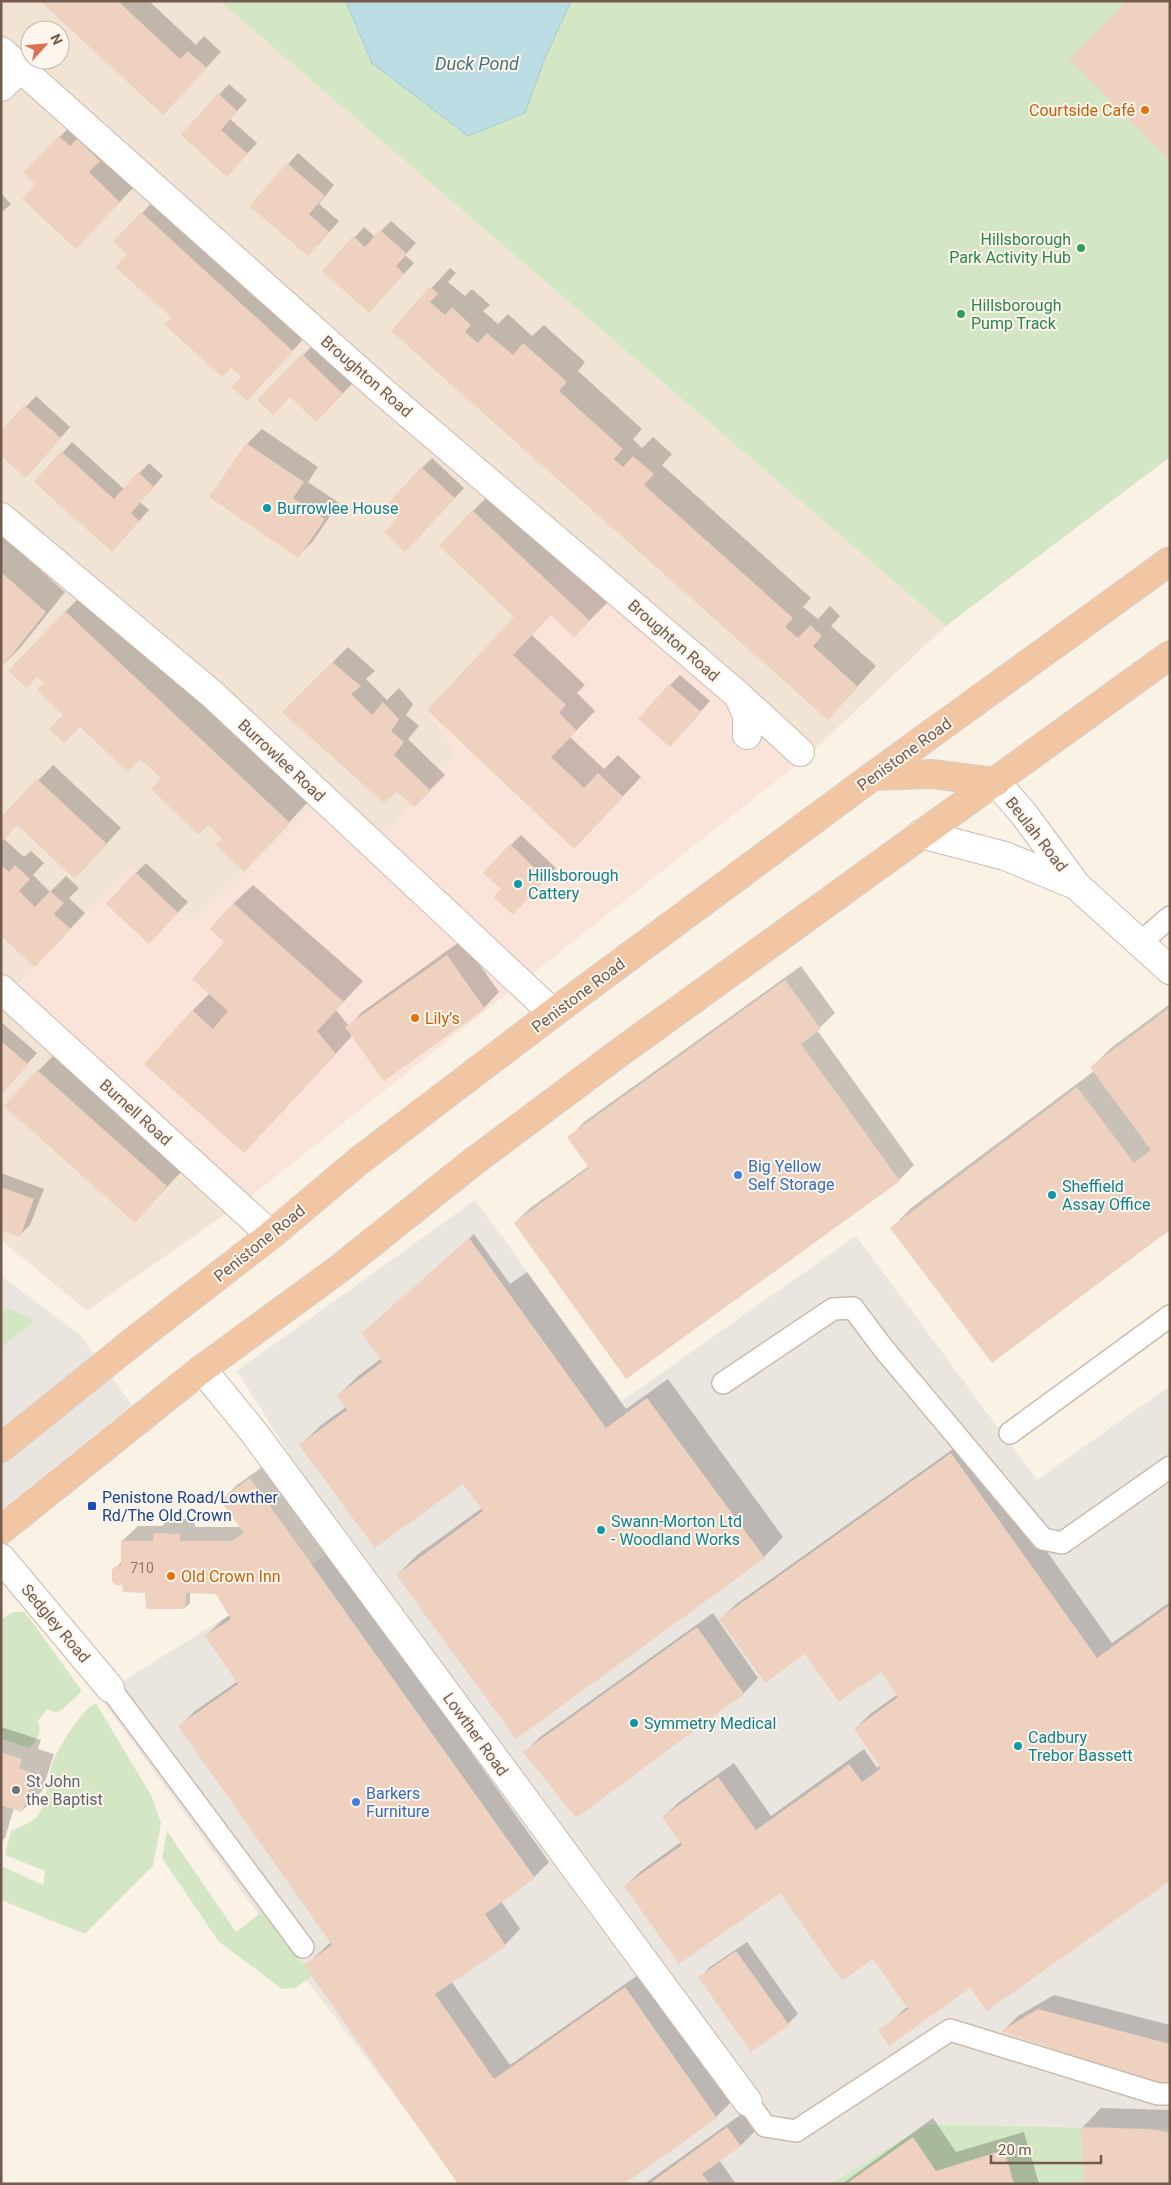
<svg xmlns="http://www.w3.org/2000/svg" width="1171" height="2185" font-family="Roboto,sans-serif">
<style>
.residential{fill:#f2e4d5;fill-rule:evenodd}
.commercial{fill:#fae4da}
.industrial{fill:#ebe5df}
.green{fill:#d3e7c5}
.water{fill:#bcdde3;stroke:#a3ccd4}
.shadow{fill:#0003}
.building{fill:#eed2bf}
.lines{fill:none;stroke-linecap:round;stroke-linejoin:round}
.service-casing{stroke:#ccbaad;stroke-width:24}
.minor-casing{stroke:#ccbaad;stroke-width:30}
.trunk-casing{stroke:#d8d1cd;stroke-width:30}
.service{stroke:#fff;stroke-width:21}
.minor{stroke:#fff;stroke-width:28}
.trunk{stroke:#f2c6a2;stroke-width:28}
.food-dot{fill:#e8710a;stroke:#fef6ec;stroke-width:2}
.leisure-dot{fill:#2e9e5b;stroke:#fef6ec;stroke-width:2}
.culture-dot{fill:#0f9aa8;stroke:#fef6ec;stroke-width:2}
.shop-dot{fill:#3f7fe0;stroke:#fef6ec;stroke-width:2}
.transit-dot{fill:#1a4fb4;stroke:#fef6ec;stroke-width:2}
.worship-dot{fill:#6b7280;stroke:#fef6ec;stroke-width:2}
.labels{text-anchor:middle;stroke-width:4;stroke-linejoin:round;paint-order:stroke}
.number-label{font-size:14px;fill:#91786a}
.food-label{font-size:16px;fill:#c56008;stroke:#fef6ec;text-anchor:start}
.leisure-label{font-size:16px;fill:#27864d;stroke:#fef6ec;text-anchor:end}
.street-label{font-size:16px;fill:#725a4d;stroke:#fef6ec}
.culture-label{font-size:16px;fill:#0d838f;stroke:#fef6ec;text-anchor:start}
.shop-label{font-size:16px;fill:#366cbe;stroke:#fef6ec;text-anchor:start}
.transit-label{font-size:16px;fill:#164399;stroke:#fef6ec;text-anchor:start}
.worship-label{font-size:16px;fill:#5b616d;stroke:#fef6ec;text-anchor:start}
.water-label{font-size:18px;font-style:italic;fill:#45747d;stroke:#fef6ec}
</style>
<rect width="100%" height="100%" fill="#fbf2e6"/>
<path class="residential" d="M1 1H219L946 626 804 759 456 753 369 853 317 802 193 924 131 867 15 988 250 1197 87 1311 1 1240ZM30 30H60V60H30Z"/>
<path class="commercial" d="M577 551 804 759 250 1197 15 988 131 867 193 924 317 802 369 853 456 753 427 710Z"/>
<g class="industrial">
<path d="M475 1200 622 1401 856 1236 1037 1480 1170 1386V2129L928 2124 830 2184H462L299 1970 99 1696 345 1543 237 1371Z"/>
<path d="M1 1276 80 1335 132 1405 1 1510Z"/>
</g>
<g class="green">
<path d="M219 1H1170V457L946 626Z"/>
<path d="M6 1308 34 1319 29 1327 1 1346V1311Z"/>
<path d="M13 1612H25L82 1691 63 1709 55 1713 47 1709 38 1721C42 1733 38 1739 30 1748L1 1739V1619Z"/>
<path d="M96 1703 152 1797 161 1823 153 1866 85 1934 1 1900V1866L43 1885 45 1871 5 1855 11 1831C20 1827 36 1821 40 1812 48 1796 47 1775 54 1759 60 1745 82 1709 96 1703Z"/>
<path d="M167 1831 236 1932 263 1911 312 1976 295 1988 282 1989 219 1942 162 1858Z"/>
<path d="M928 2124 1149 2129 1170 2133V2184H830Z"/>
</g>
<path class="water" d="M346 1H571L543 63 525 113 468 136 372 63Z"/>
<g class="shadow">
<path d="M42 1H149L196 45 204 36 221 52 178 98Z"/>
<path d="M229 84 247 100 230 119 257 143 237 165 182 134Z"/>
<path d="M75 121 135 186 91 232 25 173Z"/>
<path d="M298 153 334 185 319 204 339 221 318 245 251 206Z"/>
<path d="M1 193 11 204 1 213Z"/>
<path d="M157 197 307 335 247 400 242 377 174 318 128 254 115 242Z"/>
<path d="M391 221 416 243 405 255 414 263 379 301 324 271 364 227 375 237Z"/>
<path d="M450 268 456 273 448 282 465 296 472 289 490 305 483 311 498 324 508 314 532 336 544 325 585 362 578 371 642 429 633 439 642 448 653 437 672 454 662 465 811 598 803 607 818 619 830 606 840 616 831 626 876 666 828 719 392 331Z"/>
<path d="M313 345 353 383 316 420 290 395 259 400Z"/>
<path d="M36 396 70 427 36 466 1 433Z"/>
<path d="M262 429 318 467 308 482 339 503 313 541 298 556 247 444Z"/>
<path d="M72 442 124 489 149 463 163 476 140 502 149 510 122 540 36 482Z"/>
<path d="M432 458 464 488 416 540 422 468Z"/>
<path d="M492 492 609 601 574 636 551 614 532 635 585 685 577 693 595 711 570 737 604 769 618 755 641 777 594 827 429 710 516 617 473 511Z"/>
<path d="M1 535 65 592 20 648 1 667Z"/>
<path d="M85 592 308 802 263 850 162 778 141 758 128 771 80 725 64 715 45 683 65 612Z"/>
<path d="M348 647 375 671 366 679 387 700 399 688 413 704 406 715 419 726 408 739 445 775 430 790H397L283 712Z"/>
<path d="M680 675 710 701 670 746V685Z"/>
<path d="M53 765 121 828 90 862 18 824 4 839 24 857 31 851 44 863 33 875 50 892 66 876 79 888 69 898 85 913 50 951 1 934V819Z"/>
<path d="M521 835 556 868 523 903 502 889 511 845Z"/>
<path d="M146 863 188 902 149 942 136 873Z"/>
<path d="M253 885 363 981 336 1010 349 1026 362 1012 462 940 499 992 484 1008 384 1079 352 1036 263 1132 192 1011 210 993 226 942 233 904Z"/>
<path d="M801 966 835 1013 817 1030 914 1165 899 1180 515 1223 530 1208 589 1166 569 1138 584 1122Z"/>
<path d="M1170 1004V1228H892L911 1208 1094 1071 1092 1067 1111 1048Z"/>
<path d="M1 1022 37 1053 1 1093Z"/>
<path d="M53 1056 182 1171 135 1221 38 1071Z"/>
<path d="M1 1173 44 1189 30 1225 20 1235 1 1228Z"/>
<path d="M474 1234 510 1284 527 1272 626 1409 668 1379 783 1537 764 1557 397 1575 417 1555 482 1508 463 1482 301 1445 320 1426 346 1407 338 1396 358 1376 382 1358 369 1328Z"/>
<path d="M967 1439 1112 1643 1170 1602V1880L970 1986 880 2031 908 2006 873 1958 780 1891 625 1886 641 1871 681 1842 663 1817 679 1802 734 1763 771 1816 864 1749 877 1768 881 1765 855 1729 870 1714 898 1694 881 1670 805 1652 721 1619 736 1604Z"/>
<path d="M266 1464 549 1862 534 1877 501 1901 520 1929 505 1945 451 1981 510 2065 641 1973 731 2102 716 2117 622 2184 306 1965 331 1942 180 1726 195 1711 238 1681 206 1636 221 1621 230 1615 216 1592H190V1603L185 1608 124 1584 113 1571 122 1561V1541L138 1526H162L170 1519H194L195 1527H241L222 1500 237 1485Z"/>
<path d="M713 1613 758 1678 743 1694 525 1752 540 1737Z"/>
<path d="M1 1727 41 1740 38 1749 54 1754 42 1791 22 1811 14 1808 5 1838 1 1841Z"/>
<path d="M747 1942 798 2014 788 2024 700 1978 710 1967Z"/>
<path d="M1054 1995 1170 2025V2085L1003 2031 1018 2016Z"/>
<path d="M1101 2108 1170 2110V2184L1082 2128Z"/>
<path d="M743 2113 756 2130 741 2145 719 2160 736 2184H644Z"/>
<path d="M933 2118 956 2152 1024 2132 1039 2184H842Z"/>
</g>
<g class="building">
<path d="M40 1H118L180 59 188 51 207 68 163 115Z"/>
<path d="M1127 1 1170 2V161L1069 59Z"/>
<path d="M218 93 237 111 221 130 248 154 227 177 181 135Z"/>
<path d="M59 136 70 146 77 139 100 161 89 172 120 202 76 249 22 199 36 184 23 173Z"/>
<path d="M287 163 325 196 309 214 329 232 308 256 249 206Z"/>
<path d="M141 212 293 351 247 401 231 387 241 377 231 368 222 377 165 325 172 318 115 267 127 254 113 242Z"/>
<path d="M380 230 407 254 396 266 404 274 369 313 322 271 353 236 365 247Z"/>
<path d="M430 286 438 294 430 302 445 315 452 307 471 325 465 332 478 343 487 333 513 355 523 343 567 382 559 391 623 449 614 459 623 467 633 456 654 474 644 485 793 618 785 627 798 638 810 625 822 636 813 646 858 687 828 720 391 331Z"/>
<path d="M302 354 343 394 316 422 290 397 273 415 257 400Z"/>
<path d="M24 405 61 438 26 478 1 456V431Z"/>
<path d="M246 443 304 482 293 498 325 519 298 558 209 497Z"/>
<path d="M61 451 114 499 138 472 154 487 131 513 139 521 112 552 34 482Z"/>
<path d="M421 467 455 498 405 552 384 532 398 518 385 507Z"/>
<path d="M472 510 590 621 574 638 551 615 513 655 566 705 559 713 577 731 551 757 584 788 598 773 623 797 574 849 427 710 514 617 439 546Z"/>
<path d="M1 572 46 612 1 668Z"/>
<path d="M65 611 290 823 244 872 216 845 222 839 208 825 199 835 151 789 161 778 140 759 128 772 80 727 64 743 49 729 63 715 37 690 44 683 37 677 27 688 8 671Z"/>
<path d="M332 662 361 686 351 694 372 715 383 702 399 719 391 731 404 742 394 755 431 791 414 807 397 792 384 803 282 712Z"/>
<path d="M669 684 701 712 670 747 638 719Z"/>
<path d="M37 779 107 844 75 879 17 825 1 843V817Z"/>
<path d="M510 844 546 879 513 915 493 897 501 889 483 873Z"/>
<path d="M1 865 9 872 15 865 30 879 19 891 35 907 50 891 64 903 54 914 71 929 35 967 1 936Z"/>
<path d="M135 872 178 913 149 944 106 904Z"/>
<path d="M233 903 344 1002 317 1031 336 1054 244 1153 144 1064 192 1010 213 1029 228 1011 192 979 224 942 210 929Z"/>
<path d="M447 955 485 1009 384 1081 345 1027Z"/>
<path d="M785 980 821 1029 801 1044 900 1181 626 1379 514 1223 589 1168 567 1137Z"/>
<path d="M1170 1007V1230L992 1363 890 1228 1077 1087 1134 1163 1151 1150 1090 1067Z"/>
<path d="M1 1041 28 1064 1 1095Z"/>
<path d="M37 1070 167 1186 135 1223 4 1106Z"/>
<path d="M1 1187 34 1199 20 1237 1 1230Z"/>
<path d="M469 1238 606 1428 647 1398 765 1558 516 1739 396 1575 483 1511 463 1484 375 1548 299 1445 347 1410 337 1396 382 1362 362 1333Z"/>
<path d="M951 1453 1097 1658 1170 1605V1881L987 2011 970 1988 889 2046 878 2030 908 2009 873 1959 842 1981 780 1893 679 1964 624 1886 682 1845 662 1817 718 1777 756 1830 849 1764 862 1782 881 1768 854 1729 898 1697 881 1672 839 1702 805 1654 765 1683 719 1619Z"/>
<path d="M250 1478 535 1878 485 1914 506 1946 435 1994 494 2079 625 1987 717 2118 624 2184H458L304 1965 332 1945 178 1726 238 1684 205 1636 231 1619 216 1594 186 1593 185 1609H146L145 1593 123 1592 122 1585H116L112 1582V1570L115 1566H121V1541H153V1533L180 1534V1541H232L244 1533 220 1500Z"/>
<path d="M697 1627 744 1694 576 1818 523 1752Z"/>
<path d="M1 1752 22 1759 19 1768 35 1774 22 1812 3 1806 1 1809Z"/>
<path d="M736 1951 789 2025 751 2052 698 1977Z"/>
<path d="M1038 2009 1170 2044V2086L1161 2087 1001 2031Z"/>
<path d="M727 2127 741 2146 702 2174 710 2184H649Z"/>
<path d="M1081 2127 1149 2129 1170 2133V2184H1084Z"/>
<path d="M913 2137 936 2171 1004 2150 1014 2184H846Z"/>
</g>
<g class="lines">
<defs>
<g id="service">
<path d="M1141 942 1170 917"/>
<path d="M723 1383 833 1309 853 1308 883 1348 1043 1539 1062 1543 1170 1467"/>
<path d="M1010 1433 1170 1316"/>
<path d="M110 1688 303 1947"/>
<path d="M748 2102 765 2126 796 2131 950 2030 1158 2094H1170"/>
</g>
<g id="minor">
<path d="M1 51 381 390 738 695 747 715V735"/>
<path d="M1 87 20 69"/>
<path d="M1 517 212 694 553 1013"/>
<path d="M739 696 800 752"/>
<path d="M996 782 1023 813 1077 886 1170 970"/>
<path d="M921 834 1005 856 1075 885"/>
<path d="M1 989 271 1235"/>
<path d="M202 1369 255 1434 748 2102"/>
<path d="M1 1558 110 1688"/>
</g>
<g id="trunk">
<path d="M873 776 932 774 996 782"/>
<path d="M1 1448 139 1337 271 1235 360 1160 553 1013 873 776 1170 561"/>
<path d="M1 1530 202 1369 339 1269 473 1162 619 1053 1170 655"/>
</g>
</defs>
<use href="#service" class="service-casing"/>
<use href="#minor" class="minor-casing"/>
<use href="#trunk" class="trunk-casing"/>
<use href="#service" class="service"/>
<use href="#minor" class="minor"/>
<use href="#trunk" class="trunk"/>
</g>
<g class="food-dot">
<circle cx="1145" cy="110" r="5"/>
<circle cx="415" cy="1018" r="5"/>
<circle cx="171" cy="1576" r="5"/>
</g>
<g class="leisure-dot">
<circle cx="1081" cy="248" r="5"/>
<circle cx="961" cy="314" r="5"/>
</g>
<g class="culture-dot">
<circle cx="267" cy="508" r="5"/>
<circle cx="518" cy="884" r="5"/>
<circle cx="1052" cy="1195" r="5"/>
<circle cx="601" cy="1530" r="5"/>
<circle cx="634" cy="1723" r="5"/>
<circle cx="1018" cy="1746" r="5"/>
</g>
<g class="shop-dot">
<circle cx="738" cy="1175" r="5"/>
<circle cx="356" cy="1802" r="5"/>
</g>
<rect class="transit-dot" x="87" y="1501" width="10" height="10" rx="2.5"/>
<circle class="worship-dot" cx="16" cy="1790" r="5"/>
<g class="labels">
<g class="number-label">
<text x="142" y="1573">710</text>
</g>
<g class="food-label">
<text x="1135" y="116" text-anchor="end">Courtside Café</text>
<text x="425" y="1024">Lily’s</text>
<text x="181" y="1582">Old Crown Inn</text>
</g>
<g class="leisure-label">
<text x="1071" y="245">Hillsborough<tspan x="1071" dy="18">Park Activity Hub</tspan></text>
<text x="971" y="311" text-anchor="start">Hillsborough<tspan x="971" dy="18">Pump Track</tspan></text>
</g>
<g class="street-label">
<text transform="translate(367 376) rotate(41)" y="6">Broughton Road</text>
<text transform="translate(674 640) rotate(41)" y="6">Broughton Road</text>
<text transform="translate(904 754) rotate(-36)" y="6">Penistone Road</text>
<text transform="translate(282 760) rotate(43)" y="6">Burrowlee Road</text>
<text transform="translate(1037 834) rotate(52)" y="6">Beulah Road</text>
<text transform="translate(578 995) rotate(-37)" y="6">Penistone Road</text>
<text transform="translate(136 1112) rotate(42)" y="6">Burnell Road</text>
<text transform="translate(259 1243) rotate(-39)" y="6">Penistone Road</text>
<text transform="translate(56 1623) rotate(50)" y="6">Sedgley Road</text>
<text transform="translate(476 1734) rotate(54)" y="6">Lowther Road</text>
</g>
<g class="culture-label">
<text x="277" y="514">Burrowlee House</text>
<text x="528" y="881">Hillsborough<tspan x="528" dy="18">Cattery</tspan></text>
<text x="1062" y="1192">Sheffield<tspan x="1062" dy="18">Assay Office</tspan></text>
<text x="611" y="1527">Swann-Morton Ltd<tspan x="611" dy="18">- Woodland Works</tspan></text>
<text x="644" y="1729">Symmetry Medical</text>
<text x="1028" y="1743">Cadbury<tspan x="1028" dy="18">Trebor Bassett</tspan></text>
</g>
<g class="shop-label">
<text x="748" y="1172">Big Yellow<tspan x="748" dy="18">Self Storage</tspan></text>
<text x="366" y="1799">Barkers<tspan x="366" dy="18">Furniture</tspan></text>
</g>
<g class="transit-label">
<text x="102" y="1503">Penistone Road/Lowther<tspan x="102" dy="18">Rd/The Old Crown</tspan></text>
</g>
<g class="worship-label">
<text x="26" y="1787">St John<tspan x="26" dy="18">the Baptist</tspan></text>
</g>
<g class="water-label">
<text x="477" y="70">Duck Pond</text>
</g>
</g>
<rect width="1171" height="2185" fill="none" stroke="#725a4d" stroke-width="5"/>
<g transform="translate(45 45) rotate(64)"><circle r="24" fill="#fef6ec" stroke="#c6b8ac"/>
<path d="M0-4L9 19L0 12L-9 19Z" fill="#db7154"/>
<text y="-8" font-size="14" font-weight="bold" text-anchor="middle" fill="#725a4d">N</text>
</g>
<path d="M991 2155v8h110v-8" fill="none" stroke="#725a4d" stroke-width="2.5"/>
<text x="998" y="2155" font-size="15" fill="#725a4d" stroke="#fef6ec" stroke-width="4" paint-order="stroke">20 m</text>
</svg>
